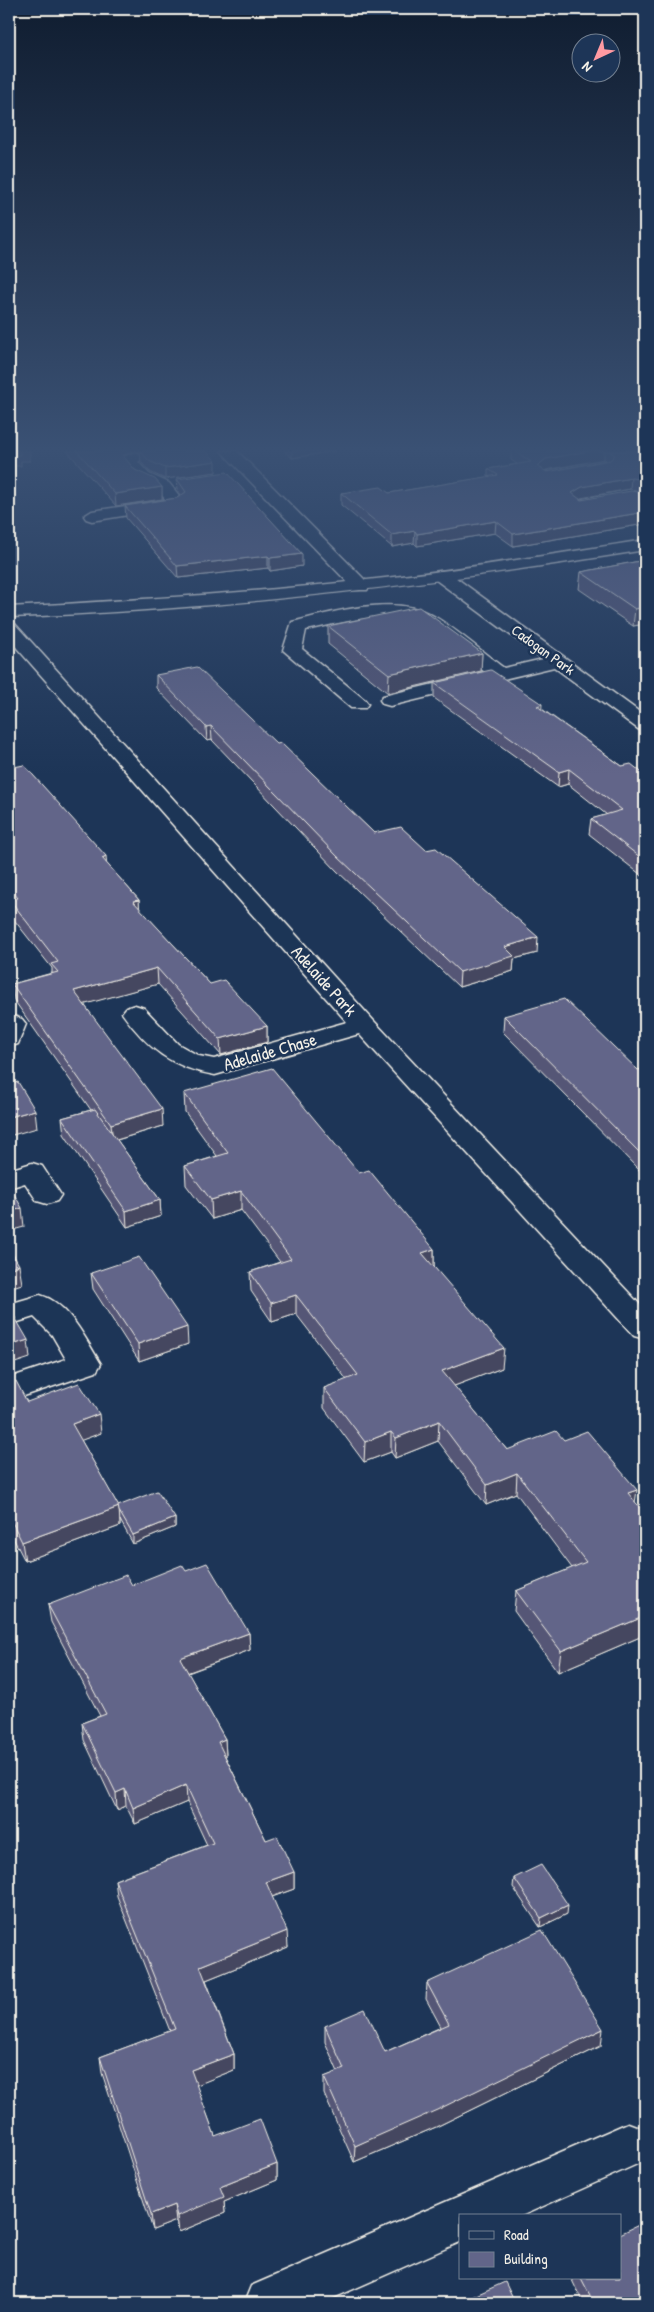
<svg xmlns="http://www.w3.org/2000/svg" width="654" height="2312" font-family="'Patrick Hand',sans-serif">
<style>
.lines{fill:none;stroke-linecap:round;stroke-linejoin:round}
.minor-casing{stroke:#f4f1e8;stroke-width:3}
.major-casing{stroke:#f4f1e8;stroke-width:3}
.minor{fill:#1d3557;fill-rule:evenodd}
.major{fill:#1d3557;fill-rule:evenodd}
.wall{fill:#545776;stroke:#f4f1e8;fill-rule:evenodd}
.shaded-wall{fill:#454760;stroke:#f4f1e8}
.building{fill:#626589;stroke:#f4f1e8}
.labels{text-anchor:middle;stroke-width:5;stroke-linejoin:round;paint-order:stroke}
.far-street-label{font-size:15px;fill:#f4f1e8;stroke:#1d3557}
.street-label{font-size:18px;fill:#f4f1e8;stroke:#1d3557}
</style>
<rect width="100%" height="100%" fill="#1d3557"/>
<filter id="ink" filterUnits="userSpaceOnUse"><feTurbulence type="fractalNoise" baseFrequency=".02" numOctaves="2"/><feDisplacementMap in="SourceGraphic" scale="10" xChannelSelector="R" yChannelSelector="G"/><feConvolveMatrix kernelMatrix="1 2 1 2 8 2 1 2 1" color-interpolation-filters="sRGB"/></filter>
<g filter="url(#ink)">
<g class="lines">
<defs>
<g id="minor">
<path d="M221 451H237L367 582 370 586 367 590H355Z"/>
<path d="M136 452 144 457 138 462 149 474 169 483 185 503 183 506 92 521 86 519 84 516 92 511 166 500 157 489 137 480 120 460 123 457Z"/>
<path d="M442 571 448 572 645 716V731L638 729 554 667 390 706 383 704 380 700 383 696 485 672 417 621C380 610 342 623 306 630L302 649 365 700 368 704 365 708H351L283 650 292 622C329 613 394 594 430 614 453 626 482 652 504 668L543 659 436 580 433 576 436 572Z"/>
<path d="M9 622 15 624 373 1020 645 1310V1339L634 1336 359 1034 215 1075C172 1068 147 1048 122 1013L126 1008 135 1005 144 1008 178 1044 199 1056 214 1059 347 1022 9 639Z"/>
<path d="M13 1016 22 1019 26 1024 18 1044 9 1047V1017Z"/>
<path d="M32 1163 42 1166 61 1195 57 1201 47 1204 37 1201 25 1183 9 1188V1170Z"/>
<path d="M40 1295C69 1303 86 1340 101 1364L96 1372 9 1401V1378L66 1359 52 1335 34 1317 18 1322 9 1320V1304Z"/>
<path d="M628 2123 644 2129 645 2133 644 2161 521 2216H460V2242L322 2303H244L251 2286Z"/>
</g>
<path id="major" d="M645 540V550C434 584 222 610 9 617V607C138 600 266 592 394 577 478 567 562 553 645 540Z"/>
</defs>
<use href="#minor" class="minor-casing"/>
<use href="#major" class="major-casing"/>
<use href="#minor" class="minor"/>
<use href="#major" class="major"/>
</g>
<g class="wall">
<path d="M9 451H30V461H21V466H12Z"/>
<path d="M67 451H206L216 472 165 479 150 472 141 462 140 452H132L123 456 135 470 162 487V499L116 506Z"/>
<path d="M284 451H335L292 458Z"/>
<path d="M511 451H645V492L630 489 580 499 581 500 645 494V524L513 546 495 533 417 546 414 543 392 547 341 505V493H389L488 477V469L517 464 511 460ZM604 459 606 460 547 472 545 471Z"/>
<path d="M177 479 302 566 270 571 268 568 178 578 126 518 125 506 177 498 181 495 178 490Z"/>
<path d="M645 560V624L633 626 579 589 581 572Z"/>
<path d="M328 626 482 653 481 671 388 693 328 644Z"/>
<path d="M156 675 277 744 374 833 426 850 537 953 514 959 513 971 459 987 337 871 212 740 207 741 156 688Z"/>
<path d="M434 683 542 709 622 766 645 775V878L589 834 591 819 607 815 568 784 558 787 434 698Z"/>
<path d="M9 768 107 864 139 900V908L210 984 267 1026V1042L221 1055 158 984 84 1004 163 1126 117 1140 160 1200 161 1216 127 1227 64 1134 62 1118 91 1110 14 1000 12 984 52 973V968L11 916 10 901 9 900Z"/>
<path d="M504 1016 638 1070 645 1068V1176L503 1032Z"/>
<path d="M184 1093 359 1173 434 1249V1267L502 1368 454 1386 507 1450 564 1440 635 1502 645 1514V1644L640 1637 558 1672 514 1611 516 1591 572 1568 516 1493 486 1505 438 1441 395 1458 391 1452 364 1462 324 1408V1388L347 1380 296 1314 272 1322 251 1291 250 1272 280 1262 241 1210 212 1219 186 1185 185 1166 217 1156 185 1112Z"/>
<path d="M91 1273 188 1344 139 1361 93 1289Z"/>
<path d="M9 1383 27 1402 101 1433 81 1440 118 1506 175 1518V1527L133 1544 120 1520V1526L25 1561 9 1530Z"/>
<path d="M186 1571 249 1633 250 1650 188 1673 225 1739 226 1756H225L266 1840 294 1872V1889L272 1897 288 1947 206 1980 234 2054V2070L196 2085 215 2136 277 2164V2180L224 2202 225 2213 179 2232 176 2221 153 2230 102 2073 100 2057 170 2031 117 1896 115 1880 207 1845 187 1802 135 1824 126 1806 117 1810 84 1740 82 1723 100 1716 51 1622 48 1605 132 1585Z"/>
<path d="M514 1878 567 1914 540 1927 513 1887Z"/>
<path d="M427 1983 601 2046 436 2127 354 2162 324 2094V2077L338 2072 325 2042V2026L385 2052 441 2027 426 1999Z"/>
<path d="M571 2278H620L645 2303H583Z"/>
</g>
<g class="shaded-wall">
<path d="M118 451H132V452L123 455 119 461Z"/>
<path d="M292 451H335L292 458Z"/>
<path d="M589 451H604V459L546 470 536 478 537 466 546 459Z"/>
<path d="M11 455 12 466 9 483V465Z"/>
<path d="M216 461V472L165 479V468Z"/>
<path d="M631 478 630 489 581 498 571 504 572 493 582 487Z"/>
<path d="M162 487V499L116 506 115 494Z"/>
<path d="M645 512V524L513 546V534Z"/>
<path d="M496 521 495 533 417 546V534Z"/>
<path d="M415 531 414 543 392 547V535Z"/>
<path d="M302 554V566L270 571V558Z"/>
<path d="M268 556V568L178 578 177 566Z"/>
<path d="M645 607V624L633 626 635 609Z"/>
<path d="M482 653 481 671 388 693 389 674Z"/>
<path d="M542 704 541 719 537 706Z"/>
<path d="M211 726 212 740 207 741 206 727Z"/>
<path d="M569 769 568 784 558 787 559 772Z"/>
<path d="M106 856 107 872 102 858Z"/>
<path d="M139 900 140 915 133 901Z"/>
<path d="M538 937 537 953 514 959 513 971 459 987 460 972 505 947Z"/>
<path d="M157 968 158 984 75 1007 74 991Z"/>
<path d="M267 1026V1042L221 1055 220 1039Z"/>
<path d="M162 1109 163 1126 113 1141 111 1124Z"/>
<path d="M35 1110 37 1128 9 1136V1117Z"/>
<path d="M241 1191V1210L212 1219 211 1200Z"/>
<path d="M160 1200 161 1216 127 1227 126 1211Z"/>
<path d="M22 1208 24 1227 9 1231V1212Z"/>
<path d="M434 1249V1269L422 1253Z"/>
<path d="M19 1265 22 1284 9 1288V1269Z"/>
<path d="M296 1295V1314L272 1322 271 1303Z"/>
<path d="M187 1327 188 1344 139 1361 138 1344Z"/>
<path d="M28 1340 30 1358 9 1365V1346Z"/>
<path d="M504 1348 502 1368 441 1391 442 1371Z"/>
<path d="M99 1414 101 1433 74 1443 72 1424Z"/>
<path d="M439 1421 438 1441 395 1458 396 1438Z"/>
<path d="M391 1432V1452L364 1462 365 1442Z"/>
<path d="M517 1473 516 1493 486 1505 487 1485Z"/>
<path d="M637 1490 634 1510 628 1493Z"/>
<path d="M119 1507 120 1526 25 1561 22 1542Z"/>
<path d="M175 1518V1527L133 1544V1535Z"/>
<path d="M643 1617 640 1637 558 1672 561 1651Z"/>
<path d="M249 1633 250 1650 181 1675 180 1658Z"/>
<path d="M225 1739 226 1756 219 1759 218 1742Z"/>
<path d="M186 1785 187 1802 135 1824 133 1808Z"/>
<path d="M125 1789 126 1806 117 1810 116 1793Z"/>
<path d="M294 1872V1889L266 1899V1882Z"/>
<path d="M568 1905 567 1914 540 1927 541 1918Z"/>
<path d="M287 1931 288 1947 201 1982 200 1966Z"/>
<path d="M603 2029 601 2046 436 2127 354 2162 355 2146Z"/>
<path d="M234 2054V2070L192 2087 191 2070Z"/>
<path d="M277 2164V2180L224 2202 225 2213 179 2232 177 2216 220 2187Z"/>
<path d="M174 2205 176 2221 153 2230 151 2214Z"/>
</g>
<g class="building">
<path d="M9 451H20V455H11L9 465Z"/>
<path d="M77 451H119L135 470 155 479 162 487 115 494Z"/>
<path d="M140 451H206L216 461 165 468 149 461Z"/>
<path d="M515 451H589L546 459 537 466 547 472 610 460 615 455 609 451H645V480L631 478 582 487 572 493 581 500 631 491 644 493 645 494V512L513 534 496 521 417 534 415 531 392 535 341 493 381 487 389 493 498 475 488 469 531 462Z"/>
<path d="M227 472 302 554 270 558 268 556 177 566 125 506 177 498 186 492 177 479Z"/>
<path d="M645 560V607L635 609 581 572Z"/>
<path d="M419 607 482 653 389 674 328 626Z"/>
<path d="M197 667 277 744 281 743 374 833 401 827 426 850 436 848 538 937 505 947 514 956 460 972 337 856 211 726 206 727 156 675Z"/>
<path d="M491 670 542 704 537 706 622 766 631 764 645 775V861L591 819 622 810 569 769 559 772 434 683Z"/>
<path d="M24 765 106 856 102 858 139 900 133 901 210 984 224 980 267 1026 220 1039 157 968 74 991 162 1109 111 1124 12 984 58 972 51 964 58 962 10 900 18 898 9 887V884L13 883 9 877V768Z"/>
<path d="M564 999 638 1070 645 1068V1158L504 1016Z"/>
<path d="M272 1068 359 1173 369 1170 434 1249 422 1253 504 1348 442 1371 507 1450 556 1431 564 1440 587 1431 637 1490 628 1493 645 1514V1620L643 1617 561 1651 516 1591 586 1562 517 1473 487 1485 439 1421 396 1438 391 1432 365 1442 324 1388 358 1375 296 1295 271 1303 250 1272 291 1259 241 1191 211 1200 185 1166 228 1153 184 1093Z"/>
<path d="M18 1082 35 1110 9 1117V1085Z"/>
<path d="M95 1109 160 1200 126 1211 62 1118Z"/>
<path d="M9 1185 22 1208 9 1212Z"/>
<path d="M9 1247 19 1265 9 1269Z"/>
<path d="M139 1257 187 1327 138 1344 91 1273Z"/>
<path d="M9 1307 28 1340 9 1346Z"/>
<path d="M16 1381 27 1402 79 1383 99 1414 72 1424 119 1507 22 1542 9 1516V1383Z"/>
<path d="M157 1491 175 1518 133 1535 119 1511 118 1506Z"/>
<path d="M207 1563 249 1633 180 1658 225 1739 218 1742 266 1840 277 1836 294 1872 266 1882 287 1931 200 1966 234 2054 191 2070 215 2136 260 2119 277 2164 220 2187 224 2197 177 2216 174 2205 151 2214 100 2057 175 2029 115 1880 213 1843 186 1785 133 1808 125 1789 116 1793 82 1723 106 1714 48 1605 126 1575 132 1585 182 1565 186 1571Z"/>
<path d="M541 1865 568 1905 541 1918 514 1878Z"/>
<path d="M542 1930 603 2029 437 2110 355 2146 324 2077 344 2069 325 2026 365 2009 385 2052 449 2024 427 1983Z"/>
<path d="M645 2222V2303H594L581 2278H620V2234Z"/>
<path d="M505 2282 515 2303H458Z"/>
</g>
</g>
<linearGradient id="sky" x2="0" y2="1"><stop stop-color="#101d30"/><stop offset="0.58" stop-color="#3a5174"/><stop offset="1" stop-color="#3a5174" stop-opacity="0"/></linearGradient>
<rect width="654" height="775" fill="url(#sky)"/>
<g class="labels">
<g class="far-street-label">
<text transform="translate(543 650) rotate(36)" y="5">Cadogan Park</text>
</g>
<g class="street-label">
<text transform="translate(324 981) rotate(48)" y="6">Adelaide Park</text>
<text transform="translate(270 1052) rotate(-16)" y="6">Adelaide Chase</text>
</g>
</g>
<rect width="654" height="2312" fill="none" stroke="#1d3557" stroke-width="30"/>
<rect x="15" y="15" width="624" height="2282" fill="none" stroke="#f4f1e8" stroke-width="2" filter="url(#ink)"/>
<rect x="459" y="2214" width="162" height="65" fill="#1d3557" stroke="#738091"/>
<rect x="469" y="2231" width="25" height="8" fill="#1d3557" stroke="#738091"/>
<text x="504" y="2240" font-size="15" fill="#f4f1e8">Road</text>
<rect x="469" y="2252" width="25" height="15" fill="#626589" stroke="#738091"/>
<text x="504" y="2264" font-size="15" fill="#f4f1e8">Building</text>
<g transform="translate(596 58) rotate(224)"><circle r="24" fill="#1d3557" stroke="#738091"/>
<path d="M0-4L9 19L0 12L-9 19Z" fill="#ff9aa2"/>
<text y="-8" font-size="14" font-weight="bold" text-anchor="middle" fill="#f4f1e8">N</text>
</g>
</svg>
